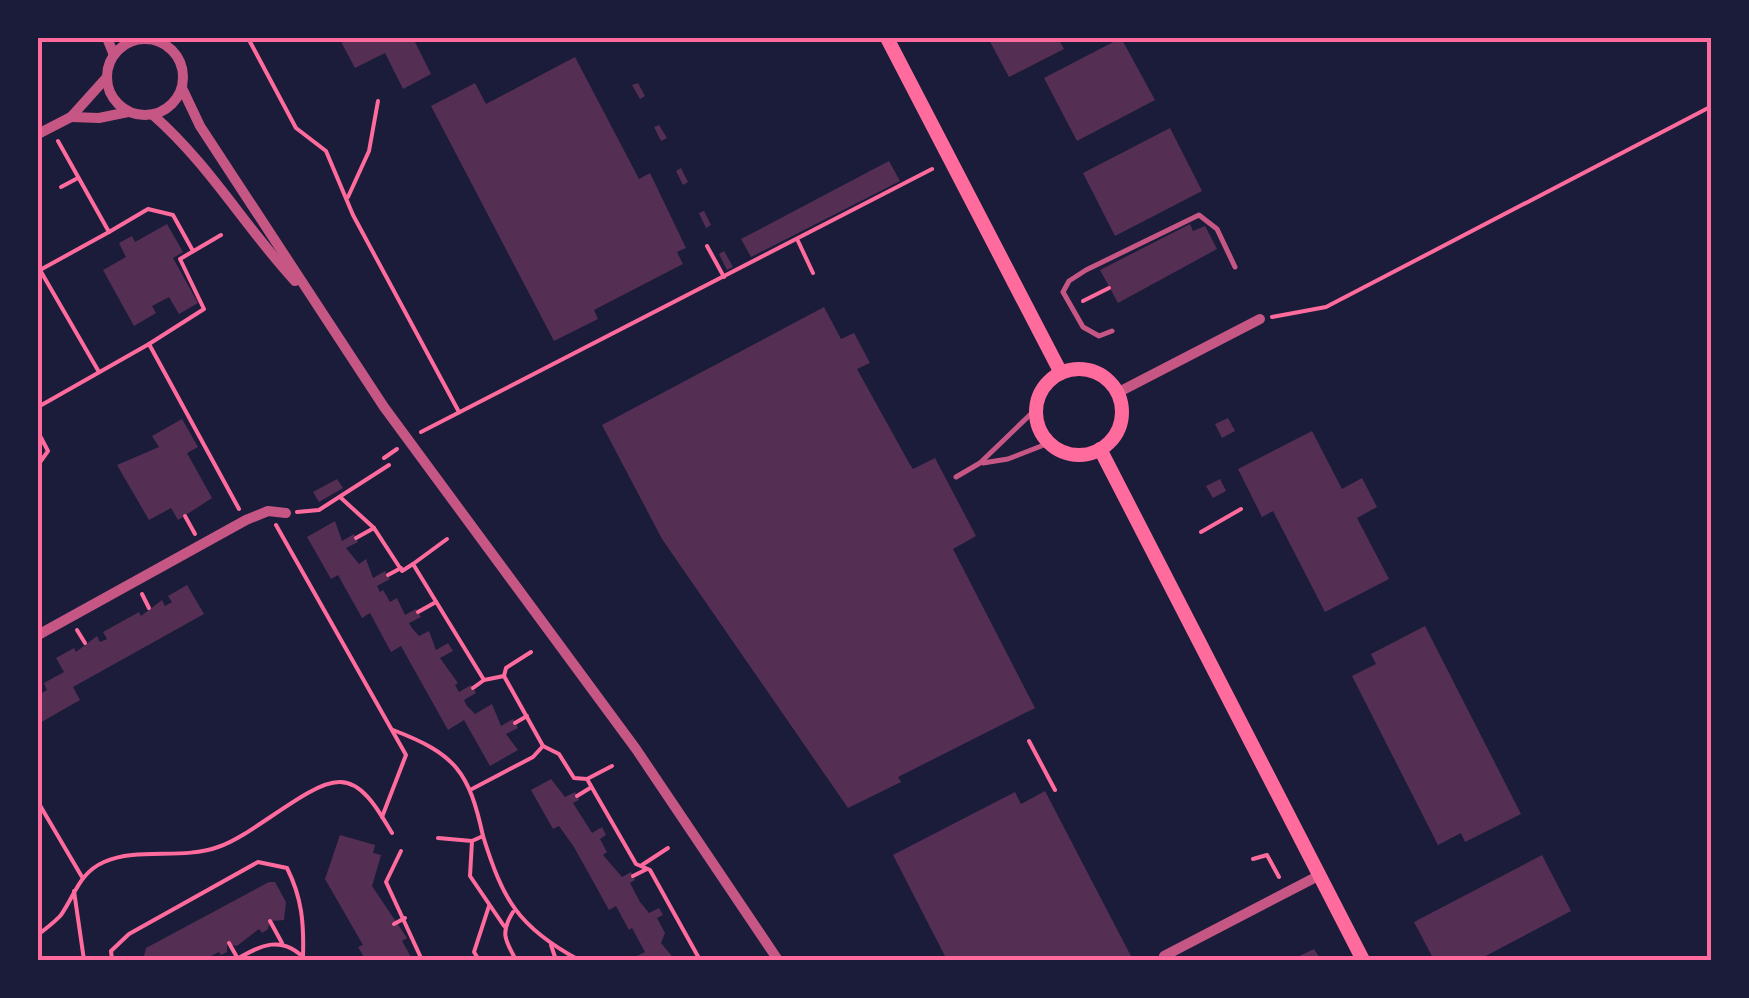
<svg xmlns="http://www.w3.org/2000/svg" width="1749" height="998" font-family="'Varela Round',sans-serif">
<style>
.building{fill:#542f53}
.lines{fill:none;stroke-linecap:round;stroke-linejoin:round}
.path{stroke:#ff6b9d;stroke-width:4}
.service{stroke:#c65784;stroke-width:5}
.minor{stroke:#c65784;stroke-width:10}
.secondary{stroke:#ff6b9d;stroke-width:14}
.neatline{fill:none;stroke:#ff6b9d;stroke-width:4}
</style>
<rect width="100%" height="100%" fill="#1b1b3a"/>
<g class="building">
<path d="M339 38H413L431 74 403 89 385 53 355 68Z"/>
<path d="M988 38H1058L1064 49 1009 77Z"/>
<path d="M1121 38 1155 100 1077 141 1044 78Z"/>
<path d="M575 57 639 179 650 173 686 248 677 252 683 264 594 310 598 319 554 341 431 106 475 83 486 104Z"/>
<path d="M638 83 645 96 640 99 632 85Z"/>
<path d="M659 125 667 138 661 141 654 127Z"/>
<path d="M1170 128 1202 191 1115 236 1083 173Z"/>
<path d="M889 161 900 181 751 257 741 239Z"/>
<path d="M681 168 688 182 683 185 676 171Z"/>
<path d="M704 211 711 225 706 228 699 213Z"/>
<path d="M167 224 183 252 173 258 198 303 179 314 169 297 152 306 156 313 134 326 103 270 126 257 119 243 132 236 135 242Z"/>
<path d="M1190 224 1193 231 1205 226 1217 249 1118 303 1100 270Z"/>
<path d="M724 251 733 267 727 270 719 254Z"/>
<path d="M824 307 841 339 854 333 870 363 857 369 908 461 913 469 935 458 976 536 953 549 1035 708 898 777 901 782 848 808 662 539 602 425Z"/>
<path d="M1228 418 1235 431 1222 438 1215 424Z"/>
<path d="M182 419 198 447 187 453 212 498 178 520 171 508 149 520 117 465 159 447 152 436Z"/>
<path d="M1312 431 1342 489 1362 478 1377 507 1357 518 1389 579 1325 612 1273 511 1262 517 1238 469Z"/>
<path d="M337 479 343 488 319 502 313 492Z"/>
<path d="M1220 479 1226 491 1213 498 1206 486Z"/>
<path d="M335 521 342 541 354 534 358 542 346 548 359 564 366 559 373 578 385 571 390 579 377 586 380 592 383 590 390 602 397 598 405 615 416 609 421 617 409 623 412 628 419 636 429 631 436 650 448 643 453 651 440 658 458 683 455 685 459 692 471 685 476 693 464 700 467 706 475 714 492 704 501 726 513 719 518 728 506 734 518 750 490 766 464 720 448 730 401 646 391 652 370 613 362 618 338 575 331 579 307 537Z"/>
<path d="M187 585 204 614 73 687 80 700 38 724V689L40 694 47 690 44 683 64 672 56 658 74 648 76 652 97 636 100 642 107 639 103 632 139 612 141 616 162 600 165 606 172 602 168 596Z"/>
<path d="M1425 626 1521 814 1465 842 1461 833 1438 845 1352 676 1376 664 1371 654Z"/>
<path d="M551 779 565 797 575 792 579 800 573 803 592 833 602 827 606 835 600 839 607 852 603 855 622 877 631 872 635 880 630 883 640 902 649 913 659 908 663 915 657 918 665 933 661 943 675 960H639L637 956 645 952 632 928 629 930 616 906 609 910 574 847 559 826 553 829 531 790Z"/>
<path d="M1045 791 1133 960H947L893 855 1015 792 1021 804Z"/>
<path d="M340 835 375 845 373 853 381 855 372 886 407 938 402 941 411 957 405 960H366L358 947 363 945 325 879Z"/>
<path d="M1542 855 1571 911 1478 960H1434L1414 922Z"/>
<path d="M269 882H275L286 902 284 920 270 921 268 929 262 933 259 929 237 946 227 944V952L221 955 219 952 203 960H143L146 948Z"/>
<path d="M1314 949 1321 960H1291Z"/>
</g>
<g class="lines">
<g class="path">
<path d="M248 38 296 128 326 151 353 215 459 412"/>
<path d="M58 141 109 232 40 270 99 372"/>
<path d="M61 187 78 178"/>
<path d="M348 197 369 151 378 101"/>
<path d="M109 232 148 209 173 215 193 251"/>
<path d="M798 241 813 273"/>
<path d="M707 246 724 277"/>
<path d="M1083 301 1109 288"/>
<path d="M1272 317 1326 307 1712 106"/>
<path d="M149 344 204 309 180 259 221 235"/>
<path d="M38 407 149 344 239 509"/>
<path d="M38 432 48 451 38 465"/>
<path d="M421 432 932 169"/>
<path d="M384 458 397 449"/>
<path d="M340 497 374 528 402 571 413 564"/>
<path d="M297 512 319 510 389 465"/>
<path d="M185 516 195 534"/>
<path d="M276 525 406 755 382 817"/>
<path d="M1201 532 1241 509"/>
<path d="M356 538 374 528"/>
<path d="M447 539 413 564 484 680 504 676"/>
<path d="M388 575 401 568"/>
<path d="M142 594 149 608"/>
<path d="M418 612 436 602"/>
<path d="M77 630 85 643"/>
<path d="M531 652 506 668 504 676 543 746 559 754 574 778 587 779 636 864 650 870 700 960"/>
<path d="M473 688 484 680"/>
<path d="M515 723 527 716"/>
<path d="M393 730C456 754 469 772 483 836"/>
<path d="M1029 741 1055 790"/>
<path d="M587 779 612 766"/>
<path d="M472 789 533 757 543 746"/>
<path d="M577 796 590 788"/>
<path d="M38 802 82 877"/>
<path d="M438 838 472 841 483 836C503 900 518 927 579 960"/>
<path d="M472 841 470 876 504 926"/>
<path d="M401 851 386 882 422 960"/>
<path d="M1253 859 1267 855 1279 877"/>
<path d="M642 865 668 848"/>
<path d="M633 876 647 869"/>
<path d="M74 891 84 960"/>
<path d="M513 912C500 933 505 940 516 960"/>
<path d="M270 921 282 943"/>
<path d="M394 924 405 918"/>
<path d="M38 935C45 929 55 922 61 915 75 895 79 873 104 862 138 847 182 860 218 847 254 835 309 782 339 782 364 781 381 815 392 833"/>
<path d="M229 943 238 959"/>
<path d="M551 945 556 960"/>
<path d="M112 960 111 951 129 934 258 862 287 868C302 898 304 923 303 956"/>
<path d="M235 960C261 945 282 934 306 960"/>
<path d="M479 960 474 952 489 906"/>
</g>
<g class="service">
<path d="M1112 331 1099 336 1083 327 1063 292 1069 281 1086 270 1199 215 1217 229 1235 267"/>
<path d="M983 463 1008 459 1049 443"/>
<path d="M956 477 980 463 1036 409"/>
</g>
<g class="minor">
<path d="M107 38 114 55"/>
<circle cx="145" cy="77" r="38"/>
<path d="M182 88 200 126 384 407 636 749 778 960"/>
<path d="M153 115C209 164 245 227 295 281"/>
<path d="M71 117 99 118 128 112"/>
<path d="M38 134 71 117 107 77"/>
<path d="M1117 393 1260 319"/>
<path d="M38 635 246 520 268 511 286 513"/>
<path d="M1164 956 1320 875"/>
</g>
<g class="secondary">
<path d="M887 38 1061 373"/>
<circle cx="1079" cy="412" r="43"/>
<path d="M1100 449 1363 960"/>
</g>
</g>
<rect width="1749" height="998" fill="none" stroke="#1b1b3a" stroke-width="80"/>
<rect x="40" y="40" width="1669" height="918" class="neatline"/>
</svg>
